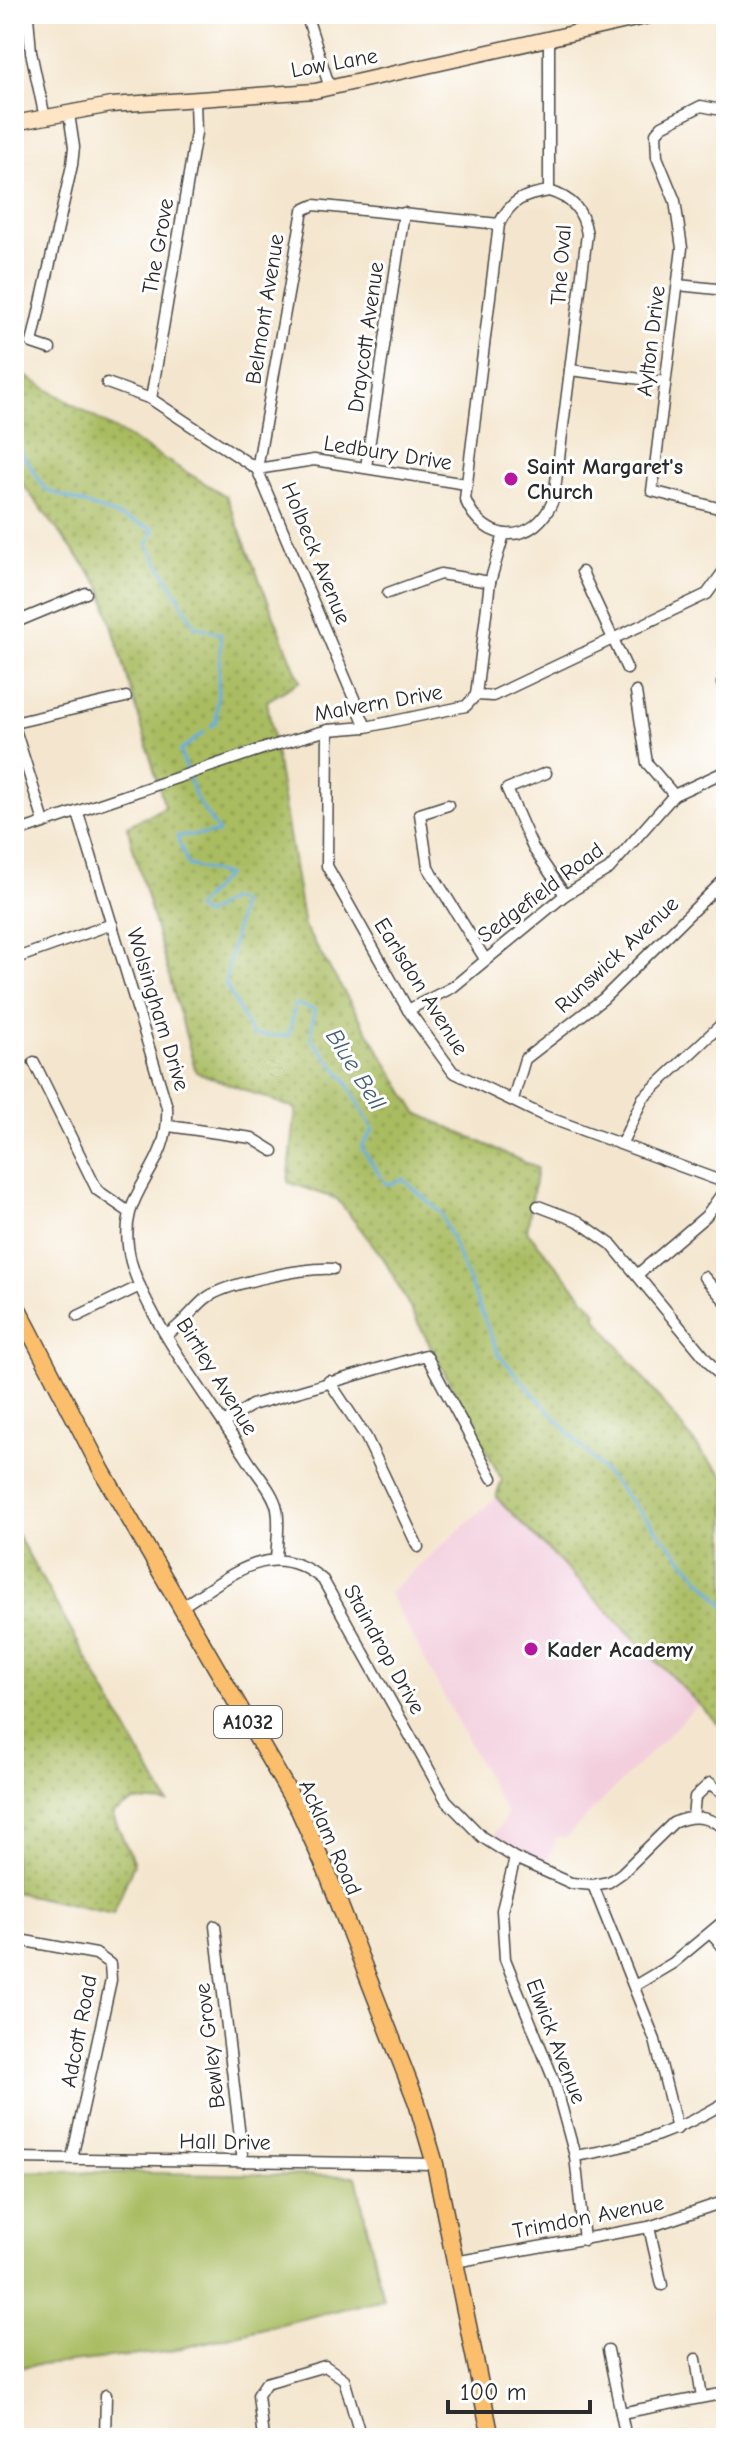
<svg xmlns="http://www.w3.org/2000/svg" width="740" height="2452" font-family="'Comic Neue',sans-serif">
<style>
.built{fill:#f3cfde}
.grass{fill:url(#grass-dots);stroke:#6a7446;stroke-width:2}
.park{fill:#a9bc60;stroke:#6a7446;stroke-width:2}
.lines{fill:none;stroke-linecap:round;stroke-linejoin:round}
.stream{stroke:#67afde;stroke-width:3}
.minor-casing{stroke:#494743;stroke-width:13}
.secondary-casing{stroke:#494743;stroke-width:17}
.primary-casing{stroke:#494743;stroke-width:19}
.minor{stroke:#fff;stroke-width:10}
.secondary{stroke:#fde5c5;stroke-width:14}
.primary{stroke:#fabe6d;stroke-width:16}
.poi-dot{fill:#b5179e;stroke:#fff;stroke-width:3}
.labels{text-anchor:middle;stroke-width:6;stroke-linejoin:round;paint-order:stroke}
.shield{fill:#fff;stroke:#6b6b6b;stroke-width:2}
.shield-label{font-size:20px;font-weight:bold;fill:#2b2b2b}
.street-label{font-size:22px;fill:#2b2b2b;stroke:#fff}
.poi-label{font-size:22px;font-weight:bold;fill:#2b2b2b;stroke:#fff;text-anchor:start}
.water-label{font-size:24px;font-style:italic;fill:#436073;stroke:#fff}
</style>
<defs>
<pattern id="grass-dots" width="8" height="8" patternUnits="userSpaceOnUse" patternTransform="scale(2)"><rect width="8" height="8" fill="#a9bc60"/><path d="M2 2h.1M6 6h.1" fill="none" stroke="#8a994f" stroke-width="1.8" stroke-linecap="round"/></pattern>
</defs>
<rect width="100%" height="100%" fill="#fff"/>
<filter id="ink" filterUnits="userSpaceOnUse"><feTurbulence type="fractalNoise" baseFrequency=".0125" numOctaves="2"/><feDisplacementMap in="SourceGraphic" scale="16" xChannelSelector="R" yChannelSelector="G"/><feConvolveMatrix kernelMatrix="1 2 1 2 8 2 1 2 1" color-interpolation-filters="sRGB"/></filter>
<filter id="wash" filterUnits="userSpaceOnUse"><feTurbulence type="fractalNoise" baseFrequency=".006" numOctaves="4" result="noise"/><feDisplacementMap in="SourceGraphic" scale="32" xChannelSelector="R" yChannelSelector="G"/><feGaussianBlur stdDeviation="1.8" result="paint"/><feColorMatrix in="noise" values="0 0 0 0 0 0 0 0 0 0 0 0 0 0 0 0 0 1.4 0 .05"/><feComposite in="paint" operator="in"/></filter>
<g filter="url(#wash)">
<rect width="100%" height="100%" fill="#f4e6ce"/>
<path class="built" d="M496 1497 698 1705 564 1839 557 1837 546 1862 493 1837 507 1815 389 1593Z"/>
<g class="grass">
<path d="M14 369 226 496 300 681 267 701 304 926 417 1113 537 1168 527 1231 597 1313 595 1316 708 1460 726 1477V1732L496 1497 502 1480 384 1259 337 1199 288 1182 296 1109 196 1072 127 826 165 807 101 587 14 473Z"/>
<path d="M14 1529 168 1803 135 1801 112 1814 134 1863 113 1914 14 1892Z"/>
</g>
<path class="park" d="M14 2171 356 2176 383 2299 166 2352 14 2368Z"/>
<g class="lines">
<g class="stream">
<path d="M14 441 46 490 154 529 148 544 195 626 221 634 216 722 211 726"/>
<path d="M204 732 180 751 196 798 219 833 177 836 188 865 226 875 195 908 205 915 230 899 241 902 225 983 252 1035 289 1036 295 1004 314 1009 311 1038 346 1080 373 1130 361 1147 387 1185 403 1179 441 1213 499 1355 726 1607"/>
</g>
</g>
</g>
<g filter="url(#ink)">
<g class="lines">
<defs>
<g id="minor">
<path d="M306 14 330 88"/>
<path d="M14 18 28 17 31 52 45 118"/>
<path d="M726 111 701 106 662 126 656 133 657 157 675 201 682 248 652 491 726 510"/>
<path d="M549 191C572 198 583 210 587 234L554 498C536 546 484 546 465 499L499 224C511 200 523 195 549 191Z"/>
<path d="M549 191V39"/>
<path d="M678 285 726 290"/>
<path d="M50 349 32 343 72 165 74 147 69 114"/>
<path d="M570 370 665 382"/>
<path d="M107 383 151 399 257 469 366 727"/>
<path d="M151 399 196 133 195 100"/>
<path d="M366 467 404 213"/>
<path d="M257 469 303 210 314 205 499 224"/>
<path d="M257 469 314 460 466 484"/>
<path d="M582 572 627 669"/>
<path d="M388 593 440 574 490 582"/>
<path d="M14 623 86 593"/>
<path d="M722 683 726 696"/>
<path d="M636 692 647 763 674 795"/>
<path d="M476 695 493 696 707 594 726 568"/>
<path d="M476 695 490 582 504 534"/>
<path d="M14 723 126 697"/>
<path d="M14 726 44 822"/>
<path d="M328 730 327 866 408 1010 453 1072 544 1116 726 1183"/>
<path d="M546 773 507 789 533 848 565 895"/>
<path d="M448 805 420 814 428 867 485 959"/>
<path d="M78 813 167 1107C171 1176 112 1188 131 1262 146 1317 213 1406 246 1457 255 1472 274 1492 277 1509 280 1525 277 1542 276 1558"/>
<path d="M14 833 265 748 328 730 366 727 466 706 476 695"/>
<path d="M14 959 112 924"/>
<path d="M408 1010 453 987 565 895 609 869 674 795 726 771"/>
<path d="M34 1062 97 1190 129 1212"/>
<path d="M513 1099 525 1059 603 999 726 878"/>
<path d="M169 1126 252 1138 273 1151"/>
<path d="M622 1143 643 1098 726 1020"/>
<path d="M538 1206 578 1221 612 1245 726 1383"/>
<path d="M638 1274 706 1216 726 1188"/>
<path d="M704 1277 726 1302"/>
<path d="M78 1316 140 1286"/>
<path d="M168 1334C184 1323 191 1311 205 1299 224 1283 307 1267 333 1269"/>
<path d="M329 1381 366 1437 418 1547"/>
<path d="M224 1423 252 1405 426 1355 492 1478"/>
<path d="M181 1607C229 1578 270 1535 323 1580L446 1800 482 1837 515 1858 571 1883 593 1885 609 1882 622 1873 673 1823C693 1814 708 1816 726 1829"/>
<path d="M693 1817 695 1797 710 1783 719 1791"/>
<path d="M515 1858 502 1910 505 1959 555 2083 575 2156 584 2240"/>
<path d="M593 1885 655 2040 677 2129"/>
<path d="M215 1926 243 2162"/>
<path d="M711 1934 726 1950"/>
<path d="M14 1939 96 1954 110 1964 111 1980 72 2158"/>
<path d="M636 1985 673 1963 726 1919"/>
<path d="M575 2156C633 2147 676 2132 726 2102"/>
<path d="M14 2158 435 2164"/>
<path d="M649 2227 662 2285"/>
<path d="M455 2262 649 2227 726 2201"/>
<path d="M608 2350 626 2438"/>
<path d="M696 2359 702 2397"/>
<path d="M621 2413 726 2393"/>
<path d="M105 2438 106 2395"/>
<path d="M263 2438 258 2395 266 2383 325 2366 344 2379 361 2438"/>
</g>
<path id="secondary" d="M14 123 111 105 315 91 658 14"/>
<path id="primary" d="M14 1301 102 1471 299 1810 326 1870 417 2103 435 2164 491 2438"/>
</defs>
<use href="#minor" class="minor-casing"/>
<use href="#secondary" class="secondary-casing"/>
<use href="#primary" class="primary-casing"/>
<use href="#minor" class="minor"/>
<use href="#secondary" class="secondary"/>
<use href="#primary" class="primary"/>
</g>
</g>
<g class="poi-dot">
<circle cx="511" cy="479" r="8"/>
<circle cx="531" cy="1649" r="8"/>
</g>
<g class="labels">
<rect class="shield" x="214" y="1706" width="68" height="32" rx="6"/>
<g class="shield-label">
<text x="248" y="1729">A1032</text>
</g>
<g class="street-label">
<text transform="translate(334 62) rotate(-10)" y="8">Low Lane</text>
<text transform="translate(157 246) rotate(-80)" y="8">The Grove</text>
<text transform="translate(560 265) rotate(-86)" y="8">The Oval</text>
<text transform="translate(264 309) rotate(-81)" y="8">Belmont Avenue</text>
<text transform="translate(365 337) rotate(-82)" y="8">Draycott Avenue</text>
<text transform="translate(650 341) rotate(-83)" y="8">Aylton Drive</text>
<text transform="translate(388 452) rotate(9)" y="8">Ledbury Drive</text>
<text transform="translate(317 553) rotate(68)" y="8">Holbeck Avenue</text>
<text transform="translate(378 702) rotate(-10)" y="8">Malvern Drive</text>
<text transform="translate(540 892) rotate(-37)" y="8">Sedgefield Road</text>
<text transform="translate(616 954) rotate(-43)" y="8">Runswick Avenue</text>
<text transform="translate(422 986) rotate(58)" y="8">Earlsdon Avenue</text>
<text transform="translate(159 1009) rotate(73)" y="8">Wolsingham Drive</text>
<text transform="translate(218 1376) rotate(58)" y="8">Birtley Avenue</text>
<text transform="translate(385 1649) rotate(61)" y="8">Staindrop Drive</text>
<text transform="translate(331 1837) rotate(66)" y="8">Acklam Road</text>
<text transform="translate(78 2031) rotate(-79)" y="8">Adcott Road</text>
<text transform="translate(557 2041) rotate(69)" y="8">Elwick Avenue</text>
<text transform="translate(209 2046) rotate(-97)" y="8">Bewley Grove</text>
<text transform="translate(225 2141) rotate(1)" y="8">Hall Drive</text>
<text transform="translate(588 2216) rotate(-11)" y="8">Trimdon Avenue</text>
</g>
<g class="poi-label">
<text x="527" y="474">Saint Margaret's<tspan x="527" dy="25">Church</tspan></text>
<text x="547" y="1657">Kader Academy</text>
</g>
<g class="water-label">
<text transform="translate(356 1069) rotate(58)" y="8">Blue Bell</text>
</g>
</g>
<rect width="740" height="2452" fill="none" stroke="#fff" stroke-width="48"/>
<path d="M448 2400v12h142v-12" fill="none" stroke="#2b2b2b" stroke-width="4"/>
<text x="460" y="2400" font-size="24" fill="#2b2b2b" stroke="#ffffff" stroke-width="6" paint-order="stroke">100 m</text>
</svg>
